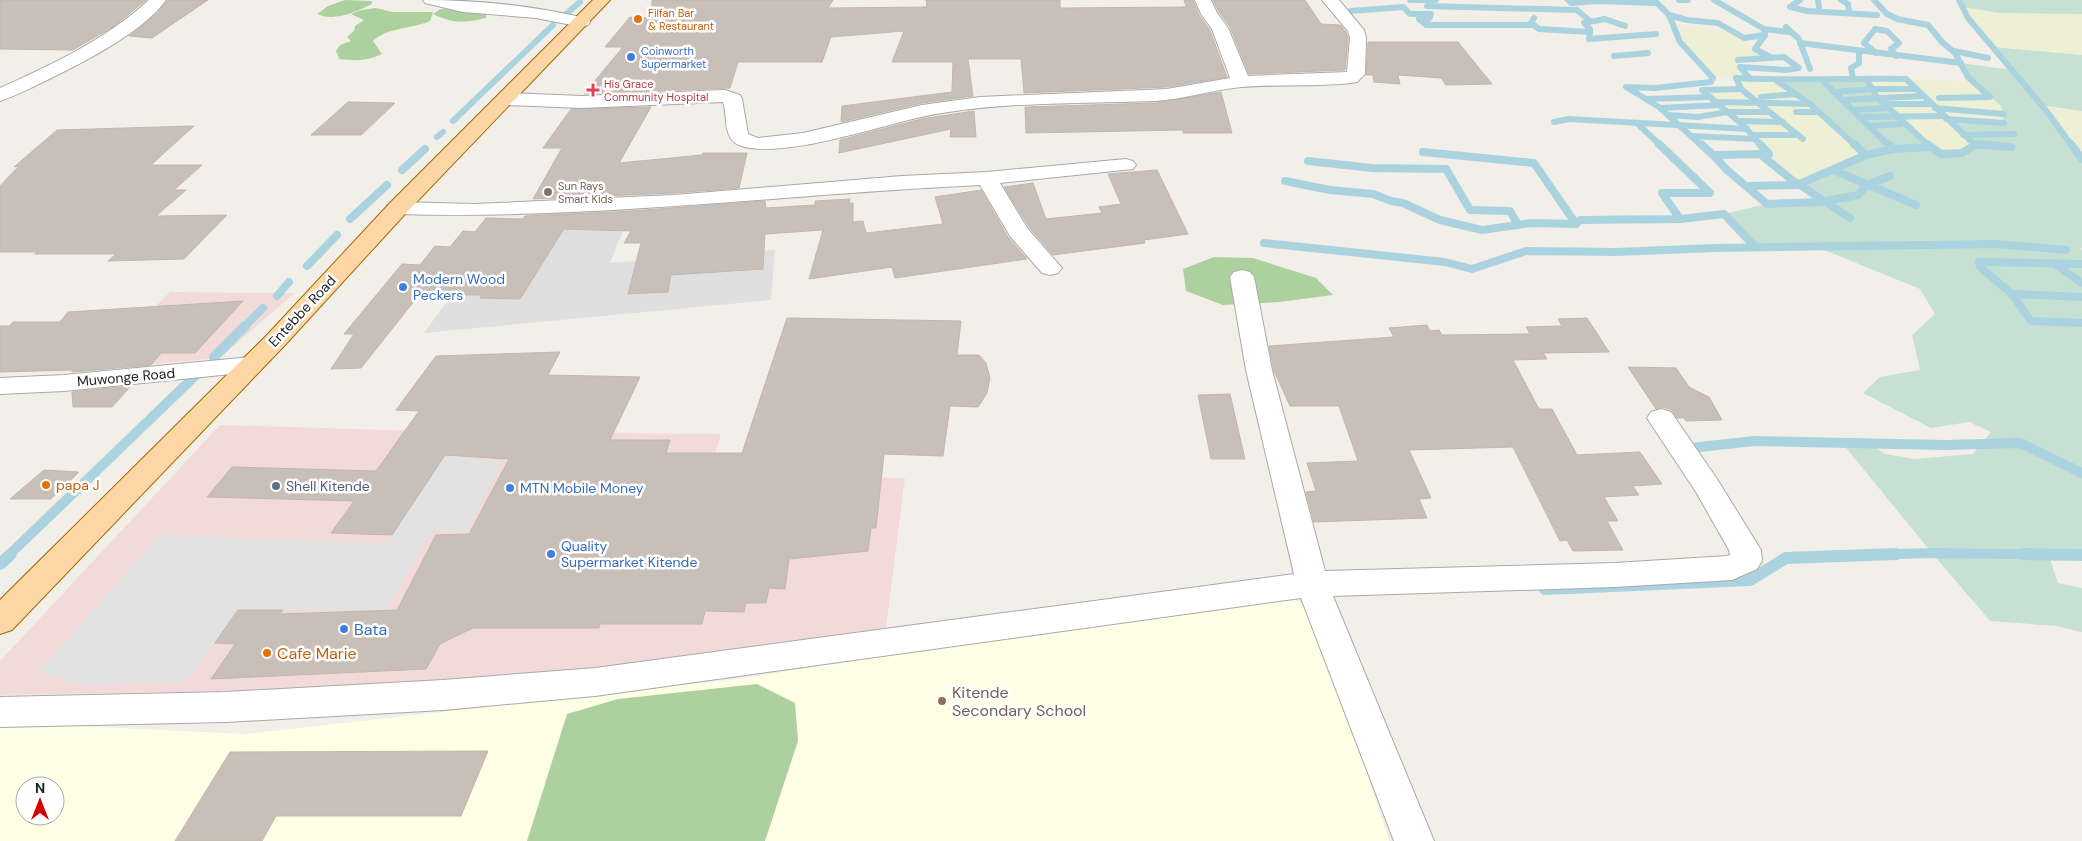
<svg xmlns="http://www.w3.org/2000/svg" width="2082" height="841" font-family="'DM Sans',sans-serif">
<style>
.residential{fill:#e0dfdf}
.commercial{fill:#f2dad9}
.education{fill:#ffffe5;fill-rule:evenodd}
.farmland{fill:#eef0d5}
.forest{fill:#add19e}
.wetland{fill:#c6e0d4}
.parking{fill:#e2e2e2}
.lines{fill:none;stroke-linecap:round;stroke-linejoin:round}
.stream-far3{stroke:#aad3df;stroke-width:6}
.stream-far2{stroke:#aad3df;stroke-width:8}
.stream-far1{stroke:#aad3df;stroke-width:10}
.stream{stroke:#aad3df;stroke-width:12}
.building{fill:#c7bfb8;stroke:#c4b6ab}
.minor-casing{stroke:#a9a9a9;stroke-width:2}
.primary-casing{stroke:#a06b00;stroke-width:2}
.minor{fill:#fff;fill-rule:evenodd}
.primary{fill:#fcd6a4;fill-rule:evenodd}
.food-dot{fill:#e8710a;stroke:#fff;stroke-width:2}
.shop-dot{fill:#3f7fe0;stroke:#fff;stroke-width:2}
.health-dot{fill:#e0444e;stroke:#fff;stroke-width:2}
.education-dot{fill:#8d6e63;stroke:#fff;stroke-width:2}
.service-dot{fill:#5c6f8a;stroke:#fff;stroke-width:2}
.labels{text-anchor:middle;stroke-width:5;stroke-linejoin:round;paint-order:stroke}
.far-food-label{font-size:11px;fill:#c56008;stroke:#fff;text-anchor:start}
.far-shop-label{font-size:11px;fill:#366cbe;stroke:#fff;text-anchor:start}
.far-health-label{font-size:11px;fill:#be3a42;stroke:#fff;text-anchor:start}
.far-education-label{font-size:11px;fill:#785e54;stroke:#fff;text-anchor:start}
.shop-label{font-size:14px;fill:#366cbe;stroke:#fff;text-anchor:start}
.street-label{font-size:14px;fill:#222;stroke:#fff}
.food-label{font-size:14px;fill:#c56008;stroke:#fff;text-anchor:start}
.service-label{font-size:14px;fill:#4e5e75;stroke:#fff;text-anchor:start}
.near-shop-label{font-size:16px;fill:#366cbe;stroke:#fff;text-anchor:start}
.near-food-label{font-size:16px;fill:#c56008;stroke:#fff;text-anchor:start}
.near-education-label{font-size:16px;fill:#785e54;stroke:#fff;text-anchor:start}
</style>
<rect width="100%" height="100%" fill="#f2efe9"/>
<path class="residential" d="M632 208 610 263 775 250 771 300 424 333 478 259H507L533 212Z"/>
<g class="commercial">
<path d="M170 292 295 293 220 358 92 370Z"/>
<path d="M220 425 460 432 721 434 713 460 728 475 905 478 886 629 457 687 0 695V661Z"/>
</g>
<path class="education" d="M1279 600 1298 601 1317 617 1389 841H0V724L14 723 244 734 738 679 1004 637ZM25 786H55V816H25Z"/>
<g class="farmland">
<path d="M1962 7 2000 13 2082 14V55L1993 47Z"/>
<path d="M1671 25 1734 32 1744 38 1755 49 1772 58 1738 60 1748 77 1773 78 1810 104 1866 155 1797 185 1760 154 1768 153 1745 127 1702 90 1740 89 1731 76 1713 78 1689 55 1672 29Z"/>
<path d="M1863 77 1973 81 2002 106 2004 123 1947 119 1975 145 1962 153 1941 154 1920 139Z"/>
<path d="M2041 104 2082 111V159L2070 144Z"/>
</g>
<g class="forest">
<path d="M345 0 372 1V4C355 12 335 22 317 14L328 6Z"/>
<path d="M376 8 392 12H433L430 21C413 29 387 27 373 41L382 54C367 61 356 61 339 59L336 51 340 45 351 41 347 37 354 31 355 26 364 20 351 14 361 10Z"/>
<path d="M453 8 487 11 486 18C464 23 454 24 433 14L441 9Z"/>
<path d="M1214 257 1253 258 1316 278 1333 295 1279 302 1223 305 1186 291 1183 269Z"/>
<path d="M757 684 795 703 798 741 765 841H527L567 714 618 699Z"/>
</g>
<g class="wetland">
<path d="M1957 0H2082V14L2000 13 1962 7Z"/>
<path d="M1993 47 2082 55V111L2041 105 2082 159V248H2080L2082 251V555L2049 556 2058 583 2082 588V632L2057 626 1990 621 1932 553 1842 443H1867L1886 454 1914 459 1973 454 1991 432 1969 422 1931 428 1863 393 1880 377 1920 370 1912 335 1935 314 1920 289 1817 247H1755L1724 214 1767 204 1826 201 1797 185 1876 152 1866 155 1810 104 1773 78 1866 79 1877 97 1920 139 1940 154 1962 153 1974 145 1946 119 2004 123 2001 106 1973 81 1961 63 2012 70Z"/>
</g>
<path class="parking" d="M460 432H488L473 460 502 461 467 531 431 532 387 610H238L186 682 80 685 38 672 160 535 387 543Z"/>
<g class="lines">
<g class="stream-far3">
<path d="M1410 0H1436"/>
<path d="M1568 0 1571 3 1597 1 1657 3"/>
<path d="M1654 0 1669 15 1687 20 1718 23 1744 38 1765 35"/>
<path d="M1679 0H1688"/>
<path d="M1714 0 1764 29 1789 32"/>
<path d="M1800 0 1790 7 1807 11 1877 15"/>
<path d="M1818 0 1819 8"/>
<path d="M1841 0 1848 4 1849 11"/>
<path d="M1874 0 1886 13 1897 19 1928 25 1942 42 1955 53 1968 77 1990 97 1939 98"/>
<path d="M1959 0 1968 18 2049 114 2072 146"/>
<path d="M1427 6 1577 10 1590 21"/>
<path d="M1351 11 1403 7 1410 14H1431L1429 19H1419L1426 25H1530"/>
<path d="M565 15 580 2"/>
<path d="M1669 15 1680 42 1713 78 1711 82 1655 88 1626 87 1659 107 1702 146"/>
<path d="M1534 18 1531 23 1539 29 1590 32"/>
<path d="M1625 26 1605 19 1584 23 1590 29 1589 39 1656 34"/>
<path d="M1786 27 1799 39 1810 69"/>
<path d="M1764 30 1765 35 1755 49 1772 58"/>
<path d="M1800 43 1961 63"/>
<path d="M1954 51 1988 58"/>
<path d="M1876 53 1864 43 1875 29 1887 31 1899 43 1891 49 1896 56"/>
<path d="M1614 56 1648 53"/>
<path d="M1738 60 1784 57 1799 68 1786 70 1740 67 1750 79"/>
<path d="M1853 78 1851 68 1859 63V52"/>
<path d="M1866 79 1877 97 1929 146"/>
<path d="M1777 81 1810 104 1856 146"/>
<path d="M1823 81 1889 146"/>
<path d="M1741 89 1803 139"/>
<path d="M1834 92 1872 89H1914"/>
<path d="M1761 97 1795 94"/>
<path d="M1646 99 1710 97"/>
<path d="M1842 100 1922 96"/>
<path d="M1716 102 1810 104"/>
<path d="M1884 104H1930"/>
<path d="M1661 108 1719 105"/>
<path d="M1935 108 2003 114"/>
<path d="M1853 110 1889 108"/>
<path d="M1796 112H1819"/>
<path d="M1668 115 1698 117 1727 112H1770"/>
<path d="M1859 117 1943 116"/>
<path d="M1946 119 2004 123"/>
<path d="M453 121 553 25"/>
<path d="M1739 121 1783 122"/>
<path d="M1554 122 1569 119 1747 129"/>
<path d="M1637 123 1661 146"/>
<path d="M1869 126 1904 124"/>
<path d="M1752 135H1798"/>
<path d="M1963 135 2014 134"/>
<path d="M1691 136 1756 139"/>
<path d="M437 137 443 132"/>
<path d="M1761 146 1745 127 1702 90 1741 89 1736 78C1793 81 1849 78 1906 79L1975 145 1985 146"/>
</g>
<g class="stream-far2">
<path d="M1659 144 1710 193H1662L1680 219"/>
<path d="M1701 144 1713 155 1769 154 1760 144"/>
<path d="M1854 144 1866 155 1893 149"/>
<path d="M1888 144 1893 149 1930 147"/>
<path d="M1927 144 1941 154 1962 153 1975 145"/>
<path d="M1974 144 2011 147"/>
<path d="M2071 144 2082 159"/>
<path d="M1423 152 1534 163 1576 224"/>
<path d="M1760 154 1792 180 1850 218"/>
<path d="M1713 155 1727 170 1767 204 1820 202 1858 195 1867 185 1890 176"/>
<path d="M1308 161 1372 168 1446 169 1470 210 1510 211 1518 225"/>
<path d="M402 170 425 149"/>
<path d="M1833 170 1916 205"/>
<path d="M1285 181 1330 190 1373 194 1391 201 1403 203 1440 220 1482 230 1531 223 1576 224 1580 220 1680 219 1724 214 1755 247"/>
<path d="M1748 186 1797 185 1866 155"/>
<path d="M350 219 387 185"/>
<path d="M1264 243 1445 262 1472 269 1526 251 1616 252 1715 248 1996 244 2066 250"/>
<path d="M2055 264 2082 283"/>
<path d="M2081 264 1979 262 1980 267 2012 294 2031 321 2082 323"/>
<path d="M307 266 337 235"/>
<path d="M2012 294 2082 297"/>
<path d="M277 296 289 282"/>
<path d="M244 327 263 308"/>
</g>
<g class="stream-far1">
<path d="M214 357 245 326"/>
<path d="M1690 448 1754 441 1945 445 2020 443 2082 473"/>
<path d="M9 555 196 375"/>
<path d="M1860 555 1932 553 2082 555"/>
</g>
<g class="stream">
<path d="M2023 554 2082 555"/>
<path d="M0 564 11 554"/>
<path d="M1545 589 1750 580 1786 558 1896 554"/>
</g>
</g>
<g class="building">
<path d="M0 0H146L114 26 73 50 0 49Z"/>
<path d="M168 0H208L152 38 129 36 156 14Z"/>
<path d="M652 0H833L828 8 927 7 926 0H1060V8L1186 7 1184 0H1193L1199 15 1210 30 1227 77 1167 87 1024 93 1021 59H968L973 96 922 103 841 122 842 106 952 92 953 62H892L904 31 831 37 822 62H738L730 88 584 94 623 47H605L630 17 652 18Z"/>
<path d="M1213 0H1305L1321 24 1340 25 1346 32 1348 38 1345 70 1249 74 1230 27 1219 12Z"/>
<path d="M1368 42H1458L1492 84 1446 85 1441 78 1398 75 1400 84 1374 82 1373 75H1366Z"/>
<path d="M1221 92 1232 133H1183V130L1026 133 1025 107 1155 103Z"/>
<path d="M348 102 395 103 361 135H311Z"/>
<path d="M651 107 619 163 702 155 703 153H747L739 188 674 193 533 199 562 148H543L571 109Z"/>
<path d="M974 111 976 137H950L951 129 839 153 840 140 921 119Z"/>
<path d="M194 126 151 165H202L174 190H186L156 216 227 215 184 259 108 261 116 254H35L38 252H0V186L19 166 14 167 57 130Z"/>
<path d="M1157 170 1188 234 1144 240 1145 243 1053 255 1029 227 1004 187 1033 183 1046 219 1102 213 1099 207 1121 204 1108 174Z"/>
<path d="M981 190 1008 237 1027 259 895 278 892 267 809 279 823 230 765 234 763 269 671 275 668 292 628 294 641 243H624L631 231 564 229 520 299 480 298 482 295H419L361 368 331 369 354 334H344L402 264 420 265 435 246 450 247 463 231 475 232 486 218 523 219 525 216 617 212 765 201 766 208 815 205V201L850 199 849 203H853V222L863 221 866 233 943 224 935 197Z"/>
<path d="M243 301 195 353H161L151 365 72 372V370L0 372V326H9L13 322H60L68 312Z"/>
<path d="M787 318 961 321 957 355H979L986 363 990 378 987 393 978 407 950 406 943 456 884 454 876 528H871L868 551 789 559 785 589 769 588 766 603H746L744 612 705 611 702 624H600L599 628H473L440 644 426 669 211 679 235 644 215 643 238 610H283L280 614 397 610 436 535 469 534 509 459 445 455 392 535 331 533 354 501 207 497 232 467 376 471 419 411 396 410 436 356 560 352 548 375 640 377 610 440H670L666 453H742Z"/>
<path d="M1587 318 1609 352 1543 353 1547 359 1513 360 1539 409H1552L1577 455 1640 452 1662 484 1633 486 1639 495 1604 497 1618 521H1607L1623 550 1573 551 1567 540 1560 541 1513 447 1409 450 1431 498 1419 499 1427 518 1314 522 1306 492 1316 491 1307 463 1358 461 1339 406H1290L1274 371 1269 346 1394 337 1389 328 1427 325 1430 331 1439 330 1442 335 1530 334 1526 327 1562 326 1558 319Z"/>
<path d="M1628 367 1676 368 1689 387 1709 397 1722 420 1686 421 1684 418H1677L1672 410 1662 407 1656 409Z"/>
<path d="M131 386 112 407H73L72 392Z"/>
<path d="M1230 394 1245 459H1211L1198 395Z"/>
<path d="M44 470 79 472 51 499H10Z"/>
<path d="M488 751 461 816H276L262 841H175L230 752Z"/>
</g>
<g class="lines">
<defs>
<g id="minor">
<path d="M149 0H166C142 34 76 66 39 84 26 90 13 97 0 101V88C53 64 105 40 149 0Z"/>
<path d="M423 0C476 0 537 6 588 19L590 22 588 25 582 27 536 18 463 12 425 3Z"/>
<path d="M1195 0H1211L1217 13 1228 28 1248 76 1347 72 1350 38 1348 31 1322 0H1339L1364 30 1366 38 1365 74 1357 82 1351 83C1314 87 1278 84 1241 87 1212 90 1184 99 1155 101 1077 104 998 101 921 117 879 126 776 161 739 145 722 138 728 114 723 102L582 108 507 105 500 103 498 99 500 95 507 93 582 96 725 90 740 95 742 99 748 134 758 138 803 133 922 105 980 97 1167 89 1230 78 1212 29 1201 14Z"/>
<path d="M1126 159 1133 161 1136 165 1133 169 1000 183 1027 228 1062 268 1058 273 1050 275 1042 273 1010 236 980 185C786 194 593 220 398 214L390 213 387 208 390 203 398 202 474 204 674 195 902 176 987 172Z"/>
<path d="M1242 270 1250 272 1254 277 1272 370 1325 571 1615 563 1727 556 1730 555 1729 550 1696 492 1647 418 1651 412 1661 409 1671 412 1717 479 1761 550 1762 561 1757 569 1732 580 1615 587 1333 596 1434 841H1394L1301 598 595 696 443 710 226 722 0 727V697L226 692 443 680 595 668 1294 574 1246 370 1230 277 1234 272Z"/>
<path d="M251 357 260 359 264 365 260 371 64 391 0 394V378L64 375Z"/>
</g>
<path id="primary" d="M593 0H610L406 213 285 345 12 630 0 634V600L267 335 390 203Z"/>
</defs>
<use href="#minor" class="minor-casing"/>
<use href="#primary" class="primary-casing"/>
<use href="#minor" class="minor"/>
<use href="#primary" class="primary"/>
</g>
<g class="food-dot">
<circle cx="638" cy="19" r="5"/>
<circle cx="46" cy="485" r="5"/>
<circle cx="267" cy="653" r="5"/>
</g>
<g class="shop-dot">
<circle cx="631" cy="57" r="5"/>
<circle cx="403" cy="287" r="5"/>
<circle cx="510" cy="488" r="5"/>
<circle cx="551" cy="554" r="5"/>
<circle cx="344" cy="629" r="5"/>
</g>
<path class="health-dot" d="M590.5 82.5h5v5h5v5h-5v5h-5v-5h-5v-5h5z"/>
<g class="education-dot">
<circle cx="548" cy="192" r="5"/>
<circle cx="942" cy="701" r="5"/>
</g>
<circle class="service-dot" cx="276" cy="486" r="5"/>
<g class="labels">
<g class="far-food-label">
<text x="648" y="17">Filfan Bar<tspan x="648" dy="13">&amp; Restaurant</tspan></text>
</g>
<g class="far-shop-label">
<text x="641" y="55">Coinworth<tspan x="641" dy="13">Supermarket</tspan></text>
</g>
<g class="far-health-label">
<text x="604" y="88">His Grace<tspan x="604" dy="13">Community Hospital</tspan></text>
</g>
<g class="far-education-label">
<text x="558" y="190">Sun Rays<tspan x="558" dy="13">Smart Kids</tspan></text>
</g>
<g class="shop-label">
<text x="413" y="284">Modern Wood<tspan x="413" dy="16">Peckers</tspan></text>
<text x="520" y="493">MTN Mobile Money</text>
<text x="561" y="551">Quality<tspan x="561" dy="16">Supermarket Kitende</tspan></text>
</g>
<g class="street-label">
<text transform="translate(302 311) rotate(-47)" y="5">Entebbe Road</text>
<text transform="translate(126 377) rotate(-5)" y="5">Muwonge Road</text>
</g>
<g class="food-label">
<text x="56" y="490">papa J</text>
</g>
<g class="service-label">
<text x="286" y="491">Shell Kitende</text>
</g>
<g class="near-shop-label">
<text x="354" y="635">Bata</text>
</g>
<g class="near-food-label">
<text x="277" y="659">Cafe Marie</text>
</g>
<g class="near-education-label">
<text x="952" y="698">Kitende<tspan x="952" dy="18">Secondary School</tspan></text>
</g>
</g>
<g transform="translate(40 801)"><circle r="24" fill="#ffffff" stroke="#a7a7a7"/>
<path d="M0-4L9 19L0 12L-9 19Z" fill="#d40000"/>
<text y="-8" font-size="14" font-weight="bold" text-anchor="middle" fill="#222222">N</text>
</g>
</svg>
